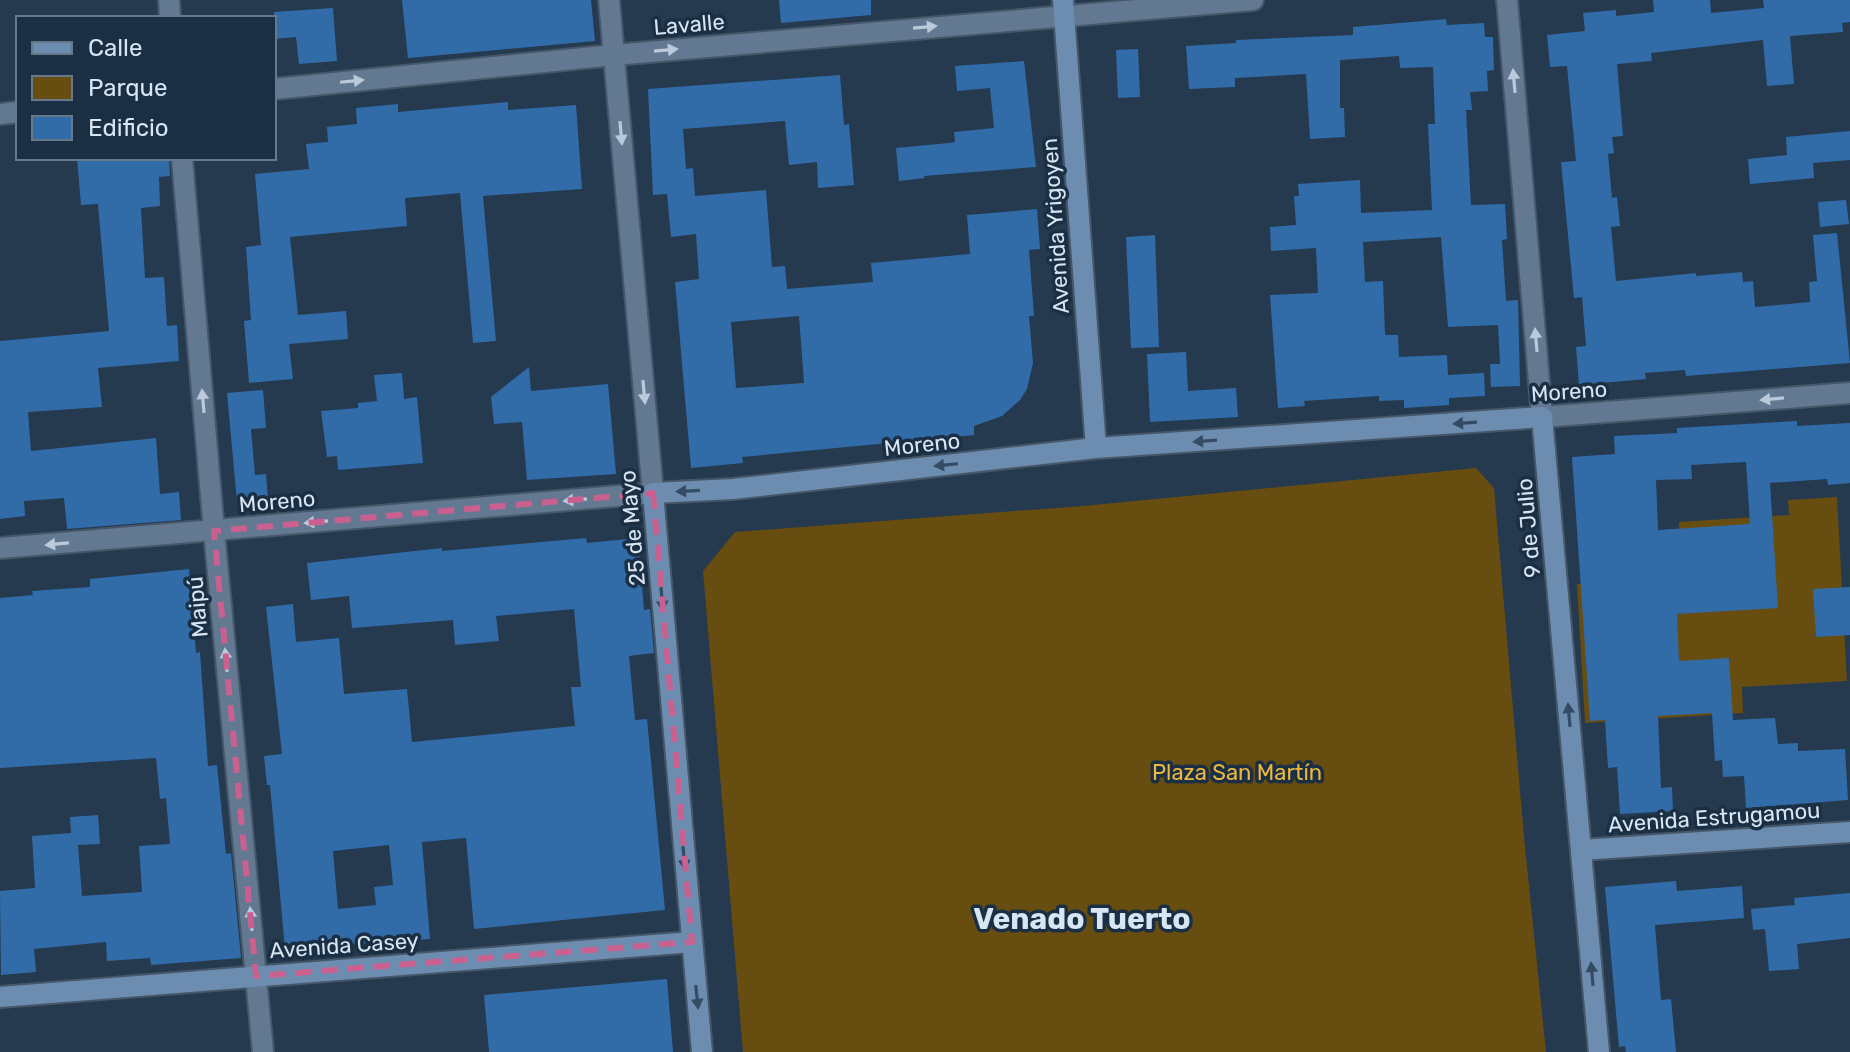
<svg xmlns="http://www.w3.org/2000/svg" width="1850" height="1052" font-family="Rubik,sans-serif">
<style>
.green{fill:#674d10}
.building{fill:#316ca9;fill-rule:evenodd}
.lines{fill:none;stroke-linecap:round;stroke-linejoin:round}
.minor-casing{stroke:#465769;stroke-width:24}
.secondary-casing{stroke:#465769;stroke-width:24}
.minor{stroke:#637992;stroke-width:20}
.secondary{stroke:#6d8db0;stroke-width:20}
.oneway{fill:#bbcadb}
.oneway2{fill:#344b64}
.marked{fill:none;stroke:#ca6090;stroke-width:6;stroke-dasharray:16 10;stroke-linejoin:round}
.labels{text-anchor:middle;stroke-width:7;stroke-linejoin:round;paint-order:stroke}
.street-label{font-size:22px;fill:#d8e5f3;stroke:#1b2f44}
.park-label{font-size:22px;fill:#ecb73f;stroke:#1b2f44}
.district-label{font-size:30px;font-weight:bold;fill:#d8e5f3;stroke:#1b2f44}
</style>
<rect width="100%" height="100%" fill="#25394f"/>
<g class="green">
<path d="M1476 468 1494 488 1524 837 1546 1052H743L703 571 735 532 1083 506Z"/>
<path d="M1837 497 1847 681 1742 687 1743 713 1585 723 1577 584 1681 578 1679 522 1789 515 1788 500Z"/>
</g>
<g class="building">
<path d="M402 0H591L595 41 408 58Z"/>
<path d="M779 0H871V15L781 23Z"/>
<path d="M1653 0H1710L1711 13 1764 8 1763 0H1850V22L1842 23 1843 32 1790 36 1794 84 1767 86 1763 40 1651 53 1652 61 1617 64 1623 136 1612 137 1614 153 1608 154 1612 198 1617 197 1620 226 1611 227 1616 281 1696 273V276L1742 272 1743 282 1753 281 1755 307 1810 302 1809 282 1817 281 1813 235 1837 233 1850 363 1686 376 1685 370 1645 373 1646 379 1579 385 1576 347 1586 346 1582 297 1574 298 1561 162 1576 161 1567 66 1550 67 1547 35 1585 31 1583 13 1616 10V16L1654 12Z"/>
<path d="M333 8 337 61 299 64 296 37 274 39V12Z"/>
<path d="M1446 19 1447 25 1484 23 1485 37H1493L1494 70 1487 71 1488 91 1470 92 1472 110H1466L1471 205 1505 204 1507 239 1502 240 1506 301 1518 300 1520 386 1491 387 1490 364H1500L1498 325 1448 327 1441 237 1363 242 1365 282 1383 281 1385 335H1398L1399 357 1447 355 1448 375 1484 373 1485 396 1449 398V405L1404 408V400L1379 401V396L1304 401 1305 406 1278 408 1270 295 1318 293 1316 248 1271 251 1270 227 1296 225 1294 196H1299L1298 184 1360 180 1361 213 1432 210 1428 124H1435L1433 67 1400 68 1399 56 1340 60V108H1344L1345 137 1310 139 1306 74 1235 78V87L1189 89 1186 46 1236 43V40L1353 35V27Z"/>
<path d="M1138 49 1140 97 1118 98 1116 50Z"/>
<path d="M1024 61 1036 167 924 176 925 178 899 181 896 148 949 143 955 142 954 132 994 128 990 88 957 91 955 66Z"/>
<path d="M840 75 844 125 849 124 854 185 818 188 817 162 789 165 785 121 683 129 686 169 693 168 695 196 766 190 772 267 785 266 787 289 873 282 871 263 970 254 967 215 1037 209 1040 249 1029 250 1034 316H1029L1033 363 1027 389 1020 400 1002 416 974 426V435L742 457 743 463 691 468 675 282 699 279 696 234 671 237 667 194 653 195 648 89ZM799 316 804 383 736 388 731 322Z"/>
<path d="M508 102V110L576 105 582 189 483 196 496 341 473 343 460 193 405 198 407 226 290 237 298 315 346 311 348 339 289 344 293 379 249 383 244 321 251 320 246 247 261 245 255 174 309 169 306 144 328 142 327 127 357 124 356 108 398 104V112Z"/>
<path d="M1850 131V160L1813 163 1814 178 1750 184 1748 159 1787 155 1786 137Z"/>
<path d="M77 158H169L170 176 159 177 160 206 141 208 145 278 164 277 167 326 177 325 179 361 98 368 102 407 28 412 31 451 156 438 160 494 179 492 181 520 67 529 64 498 24 501 25 516 0 519V341L109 331 98 204 81 205Z"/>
<path d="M1846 200 1849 224 1820 227 1818 202Z"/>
<path d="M1155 235 1159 347 1131 348 1126 237Z"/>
<path d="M1186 352 1188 391 1236 388 1238 417 1150 422 1147 354Z"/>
<path d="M529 367 531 391 608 384 616 474 527 480 522 422 494 424 491 397Z"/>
<path d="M402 373 404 399 417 397 423 463 338 470 337 456 327 457 321 411 358 408V403L377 401 374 375Z"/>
<path d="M263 390 266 428 251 429 255 475 266 474 268 499 237 502 227 393Z"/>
<path d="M1797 421V426L1850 423V483L1828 485 1827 479 1770 483 1778 608 1677 614 1679 661 1729 658 1733 720 1775 718 1778 744 1798 743V751L1845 749 1848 800 1746 808 1744 776 1723 777 1722 760 1715 761 1712 713 1658 716 1661 788 1672 787 1673 811 1620 814 1617 767 1608 768 1605 720 1590 721 1572 457 1615 454 1614 436 1677 433V428ZM1746 462 1750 524 1658 530 1656 480 1692 479 1691 465Z"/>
<path d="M586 538 587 543 638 538 644 610 650 609 654 653 629 656 635 720 647 719 665 910 474 929 466 838 422 842 430 939 285 949 270 785H267L264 756 282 754 266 607 293 604 296 642 339 638 344 694 407 689 412 742 575 726 571 687H581L574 609 496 616 499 641 455 645 453 620 352 628 349 596 311 600 307 563 442 548V551ZM389 845 393 885 374 887 376 905 338 909 333 851Z"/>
<path d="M189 569 196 653 200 652 208 766 217 765 226 854 231 853 241 958 151 965 150 958 107 961 106 942 34 949 36 972 1 975 0 891 35 888 32 836 71 833 70 817 98 815 100 844 78 845 82 896 142 892 139 846 170 844 166 798 160 799 156 758 0 768V598L33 595 32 591 90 587V579Z"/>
<path d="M1850 587V635L1816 637 1813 589Z"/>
<path d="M1676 881 1677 891 1742 886 1744 918 1655 925 1661 1000 1671 999 1676 1052H1626L1625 1046 1619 1047 1605 887Z"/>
<path d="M1850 893V938L1797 944 1799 969 1769 971 1765 929 1753 930 1751 909 1795 905 1794 898Z"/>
<path d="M667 979 673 1052H489L484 995Z"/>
</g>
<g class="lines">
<defs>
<g id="minor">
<path d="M169 0 170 18"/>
<path d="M1507 0 1542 417 1850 393"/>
<path d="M274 89 614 55 1253 0"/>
<path d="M0 114 18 112"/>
<path d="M182 158 214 531 263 1052"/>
<path d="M0 548 653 493 609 0"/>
</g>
<g id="secondary">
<path d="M1063 0 1096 448"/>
<path d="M1581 850 1850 832"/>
<path d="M0 997 692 942"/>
<path d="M702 1052 653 493 733 489 1096 448 1542 417 1599 1052"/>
</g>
</defs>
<use href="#minor" class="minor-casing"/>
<use href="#secondary" class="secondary-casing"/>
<use href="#minor" class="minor"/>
<use href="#secondary" class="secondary"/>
</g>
<defs><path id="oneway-solid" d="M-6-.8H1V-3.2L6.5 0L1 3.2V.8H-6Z" transform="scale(2)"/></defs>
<g class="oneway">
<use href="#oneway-solid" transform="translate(925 27) rotate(-5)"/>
<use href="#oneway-solid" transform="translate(666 50) rotate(-5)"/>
<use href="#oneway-solid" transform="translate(352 81) rotate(-6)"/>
<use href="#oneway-solid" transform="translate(1514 81) rotate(-95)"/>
<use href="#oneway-solid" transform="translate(621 133) rotate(85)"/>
<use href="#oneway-solid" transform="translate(1536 340) rotate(-95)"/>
<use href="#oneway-solid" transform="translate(644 392) rotate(85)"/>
<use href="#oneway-solid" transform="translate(1772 399) rotate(175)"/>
<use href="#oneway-solid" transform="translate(203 401) rotate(-95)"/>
<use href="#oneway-solid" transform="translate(575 500) rotate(175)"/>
<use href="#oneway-solid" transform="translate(316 522) rotate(175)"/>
<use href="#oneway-solid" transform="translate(57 544) rotate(175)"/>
<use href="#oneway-solid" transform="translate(226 660) rotate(-95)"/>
<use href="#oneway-solid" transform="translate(251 919) rotate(-95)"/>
</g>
<g class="oneway2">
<use href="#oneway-solid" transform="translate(1465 423) rotate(176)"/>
<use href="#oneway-solid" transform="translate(1205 441) rotate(176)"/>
<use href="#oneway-solid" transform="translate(946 465) rotate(174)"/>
<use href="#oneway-solid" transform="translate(688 491) rotate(177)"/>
<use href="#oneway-solid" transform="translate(662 599) rotate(85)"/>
<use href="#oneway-solid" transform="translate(1569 715) rotate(-95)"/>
<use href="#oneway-solid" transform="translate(684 858) rotate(85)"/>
<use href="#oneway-solid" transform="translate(1592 974) rotate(-95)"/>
<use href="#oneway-solid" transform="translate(697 997) rotate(84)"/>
</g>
<path class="marked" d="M653 493 692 942 256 976 214 531Z"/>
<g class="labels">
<g class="street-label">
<text transform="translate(689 24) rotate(-5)" y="8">Lavalle</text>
<text transform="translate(1055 226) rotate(-94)" y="8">Avenida Yrigoyen</text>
<text transform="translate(1569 391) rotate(-4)" y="8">Moreno</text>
<text transform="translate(922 444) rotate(-6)" y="8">Moreno</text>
<text transform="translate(277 501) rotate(-5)" y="8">Moreno</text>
<text transform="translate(632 528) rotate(-95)" y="8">25 de Mayo</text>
<text transform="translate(1528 528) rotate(-95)" y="8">9 de Julio</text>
<text transform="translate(197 607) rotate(-95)" y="8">Maipú</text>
<text transform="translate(1714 817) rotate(-4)" y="8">Avenida Estrugamou</text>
<text transform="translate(344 945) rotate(-4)" y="8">Avenida Casey</text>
</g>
<g class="park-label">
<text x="1237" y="780">Plaza San Martín</text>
</g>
<g class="district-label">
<text x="1082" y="929">Venado Tuerto</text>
</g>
</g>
<rect x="16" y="16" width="260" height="144" fill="#1b2f44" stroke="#67788a" stroke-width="2"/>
<rect x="32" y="42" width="40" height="12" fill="#6d8db0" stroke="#67788a" stroke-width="2"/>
<text x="88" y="56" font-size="24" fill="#d8e5f3">Calle</text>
<rect x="32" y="76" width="40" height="24" fill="#674d10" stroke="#67788a" stroke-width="2"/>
<text x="88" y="96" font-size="24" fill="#d8e5f3">Parque</text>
<rect x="32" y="116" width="40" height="24" fill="#316ca9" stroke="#67788a" stroke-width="2"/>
<text x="88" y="136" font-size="24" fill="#d8e5f3">Edificio</text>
</svg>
